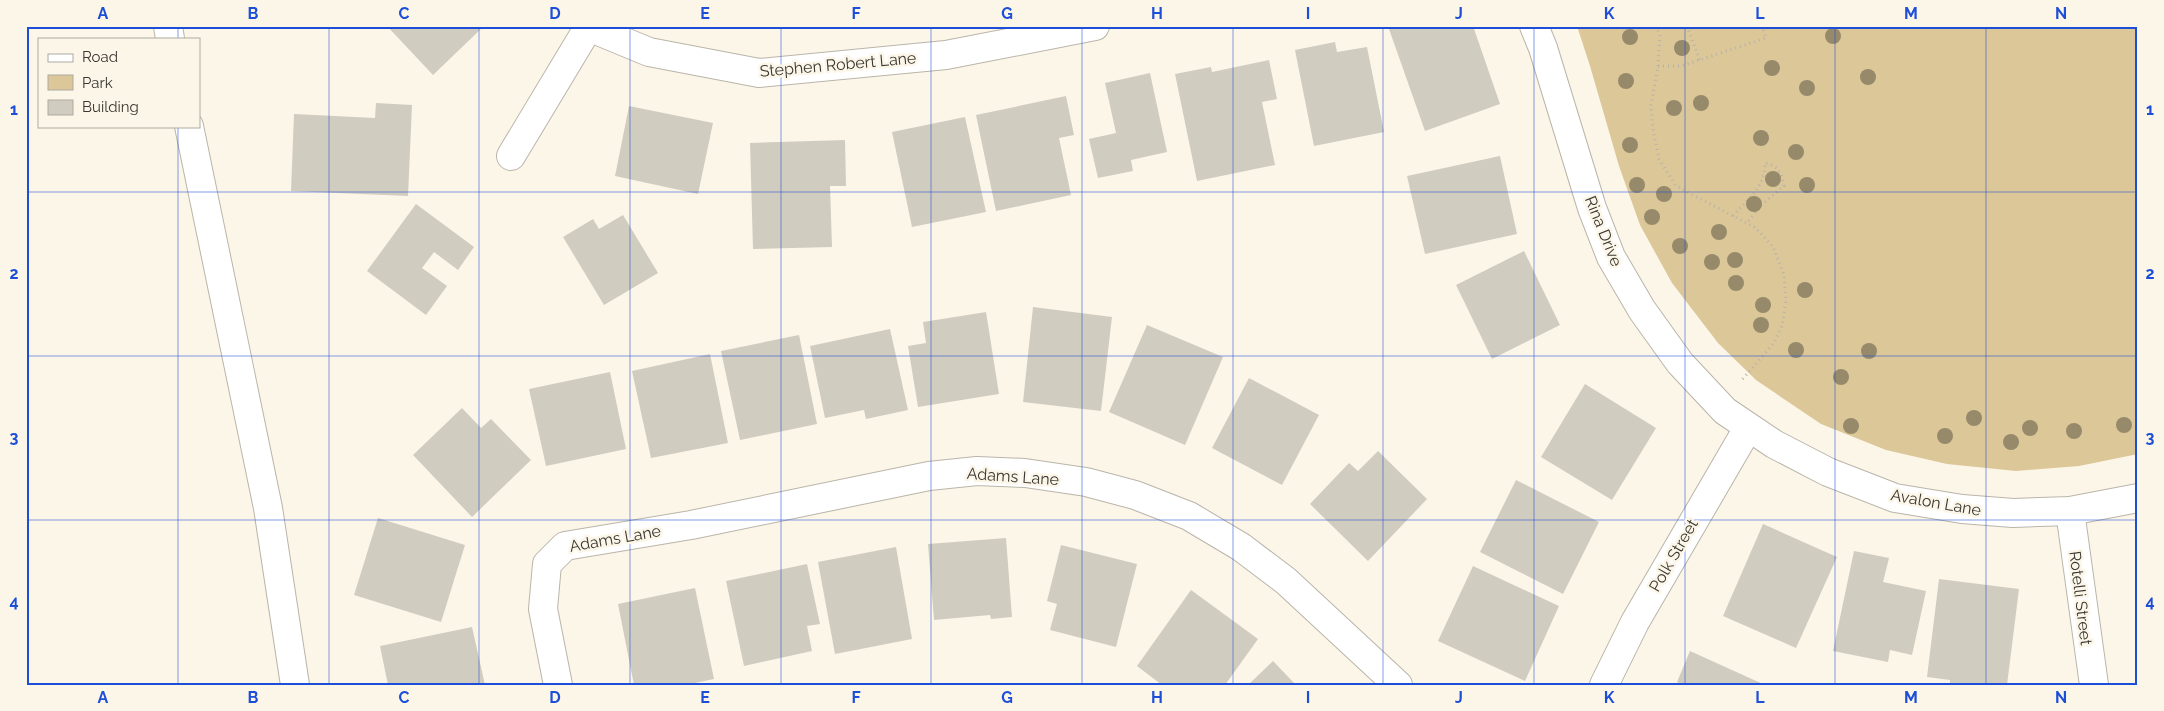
<svg xmlns="http://www.w3.org/2000/svg" width="2164" height="711" font-family="Raleway,sans-serif">
<style>
.green{fill:#dcc799}
.building{fill:#d1ccc0}
.lines{fill:none;stroke-linecap:round;stroke-linejoin:round}
.minor-casing{stroke:#bab5a9;stroke-width:30}
.path{stroke:#b7b2a8;stroke-width:3;stroke-dasharray:1 4;stroke-linecap:butt}
.minor{stroke:#fff;stroke-width:28}
.tree{fill:#968a6b}
.grid{fill:none;stroke:#1d4ed8;stroke-width:1;stroke-opacity:0.55}
.labels{text-anchor:middle;stroke-width:5;stroke-linejoin:round;paint-order:stroke}
.street-label{font-size:16px;fill:#3a3732;stroke:#fcf6e9}
.neatline{fill:none;stroke:#1d4ed8;stroke-width:2}
.grid-label{font-size:16px;text-anchor:middle;font-weight:bold;fill:#1d4ed8}
</style>
<rect width="100%" height="100%" fill="#fcf6e9"/>
<path class="green" d="M1577 26H2138V454L2079 466 2016 471 1947 464 1886 450 1821 424 1756 380 1718 343 1672 283 1640 225 1619 166 1590 66Z"/>
<g class="building">
<path d="M387 26H484L433 75Z"/>
<path d="M1397 26H1473L1500 104 1425 131 1389 29Z"/>
<path d="M1335 42 1337 52 1367 47 1384 132 1314 146 1295 50Z"/>
<path d="M1269 60 1277 99 1262 102 1275 165 1197 181 1175 74 1211 67 1212 72Z"/>
<path d="M1150 73 1167 152 1131 160 1133 171 1098 178 1089 139 1116 133 1105 83Z"/>
<path d="M1066 96 1074 135 1059 138 1071 195 996 211 976 115Z"/>
<path d="M376 103 412 105 408 196 291 191 294 114 375 118Z"/>
<path d="M629 106 713 123 698 194 615 176Z"/>
<path d="M965 117 986 212 912 227 892 132Z"/>
<path d="M845 140 846 186H830L832 247 753 249 750 143Z"/>
<path d="M1500 156 1517 234 1425 254 1407 176Z"/>
<path d="M416 204 474 247 458 270 434 252 422 268 447 286 426 315 367 271Z"/>
<path d="M623 215 658 273 604 305 563 237 593 219 599 229Z"/>
<path d="M1524 251 1560 325 1492 359 1456 285Z"/>
<path d="M1033 307 1112 317 1101 411 1023 402Z"/>
<path d="M986 312 999 394 918 407 908 346 926 343 923 322Z"/>
<path d="M1147 325 1223 357 1185 445 1109 412Z"/>
<path d="M890 329 908 410 866 419 864 410 825 418 810 346Z"/>
<path d="M799 335 817 424 740 440 721 351Z"/>
<path d="M710 354 728 443 651 458 632 371Z"/>
<path d="M610 372 626 449 546 466 529 389Z"/>
<path d="M1249 378 1319 415 1282 485 1212 448Z"/>
<path d="M1585 384 1656 428 1612 500 1541 457Z"/>
<path d="M462 408 481 428 491 419 531 460 472 517 413 455Z"/>
<path d="M1378 451 1427 499 1368 561 1310 504 1349 463 1358 471Z"/>
<path d="M1516 480 1599 522 1563 594 1480 552Z"/>
<path d="M378 518 465 545 441 622 354 595Z"/>
<path d="M1763 524 1837 557 1796 648 1723 616Z"/>
<path d="M1006 538 1012 617 991 619 990 615 934 620 928 544Z"/>
<path d="M1061 545 1137 564 1116 647 1050 630 1057 604 1047 601Z"/>
<path d="M896 547 912 639 835 654 818 562Z"/>
<path d="M1854 551 1889 558 1883 582 1926 591 1912 655 1890 650 1888 662 1833 651Z"/>
<path d="M807 564 820 624 807 626 812 651 744 666 726 581Z"/>
<path d="M1473 566 1559 606 1525 681 1438 641Z"/>
<path d="M1939 579 2019 589 2007 685H1950V680L1927 677Z"/>
<path d="M695 588 714 679 685 685H634L618 604Z"/>
<path d="M1191 590 1258 639 1225 685H1162L1137 666Z"/>
<path d="M472 627 485 685H388L380 646Z"/>
<path d="M1690 651 1765 685H1682L1677 682Z"/>
<path d="M1273 661 1296 685H1248Z"/>
</g>
<g class="lines">
<defs>
<g id="minor">
<path d="M168 26 170 39"/>
<path d="M586 26 649 52 759 73 946 55 1095 26"/>
<path d="M1534 26 1543 48 1592 208 1611 257 1642 310 1680 363 1725 411 1774 444 1828 472 1895 498 1962 509 2013 513 2070 511 2138 498"/>
<path d="M189 126 268 508 295 685"/>
<path d="M511 156 588 28"/>
<path d="M2070 511 2094 685"/>
<path d="M558 685 543 609 547 564 565 546 691 525 929 476 977 471 1025 473 1086 482 1135 495 1189 516 1241 547 1286 581 1398 685"/>
<path d="M1604 685 1635 622 1748 428"/>
</g>
</defs>
<use href="#minor" class="minor-casing"/>
<g class="path">
<path d="M1656 26 1660 35 1658 66 1651 105 1653 129 1659 159 1676 186 1756 228 1773 247 1784 275 1786 301 1782 326 1774 343 1740 382"/>
<path d="M1687 26 1700 61"/>
<path d="M1658 66H1681L1766 38 1762 26"/>
<path d="M1733 216C1748 198 1765 188 1765 163 1778 166 1782 173 1784 186L1760 206 1747 223"/>
</g>
<use href="#minor" class="minor"/>
</g>
<g class="tree">
<circle cx="1833" cy="36" r="8"/>
<circle cx="1630" cy="37" r="8"/>
<circle cx="1682" cy="48" r="8"/>
<circle cx="1772" cy="68" r="8"/>
<circle cx="1868" cy="77" r="8"/>
<circle cx="1626" cy="81" r="8"/>
<circle cx="1807" cy="88" r="8"/>
<circle cx="1701" cy="103" r="8"/>
<circle cx="1674" cy="108" r="8"/>
<circle cx="1761" cy="138" r="8"/>
<circle cx="1630" cy="145" r="8"/>
<circle cx="1796" cy="152" r="8"/>
<circle cx="1773" cy="179" r="8"/>
<circle cx="1637" cy="185" r="8"/>
<circle cx="1807" cy="185" r="8"/>
<circle cx="1664" cy="194" r="8"/>
<circle cx="1754" cy="204" r="8"/>
<circle cx="1652" cy="217" r="8"/>
<circle cx="1719" cy="232" r="8"/>
<circle cx="1680" cy="246" r="8"/>
<circle cx="1735" cy="260" r="8"/>
<circle cx="1712" cy="262" r="8"/>
<circle cx="1736" cy="283" r="8"/>
<circle cx="1805" cy="290" r="8"/>
<circle cx="1763" cy="305" r="8"/>
<circle cx="1761" cy="325" r="8"/>
<circle cx="1796" cy="350" r="8"/>
<circle cx="1869" cy="351" r="8"/>
<circle cx="1841" cy="377" r="8"/>
<circle cx="1974" cy="418" r="8"/>
<circle cx="2124" cy="425" r="8"/>
<circle cx="1851" cy="426" r="8"/>
<circle cx="2030" cy="428" r="8"/>
<circle cx="2074" cy="431" r="8"/>
<circle cx="1945" cy="436" r="8"/>
<circle cx="2011" cy="442" r="8"/>
</g>
<path class="grid" d="M178 26V39M329 26V685M479 26V685M630 26V685M781 26V685M931 26V685M1082 26V685M1233 26V685M1383 26V685M1534 26V685M1685 26V685M1835 26V685M1986 26V685M178 126V685M26 192H2138M26 356H2138M26 520H2138"/>
<g class="labels">
<g class="street-label">
<text transform="translate(838 64) rotate(-5)" y="6">Stephen Robert Lane</text>
<text transform="translate(1604 231) rotate(68)" y="6">Rina Drive</text>
<text transform="translate(1013 476) rotate(4)" y="6">Adams Lane</text>
<text transform="translate(1936 502) rotate(10)" y="6">Avalon Lane</text>
<text transform="translate(615 538) rotate(-10)" y="6">Adams Lane</text>
<text transform="translate(1673 555) rotate(-60)" y="6">Polk Street</text>
<text transform="translate(2081 598) rotate(83)" y="6">Rotelli Street</text>
</g>
</g>
<rect width="2164" height="711" fill="none" stroke="#fcf6e9" stroke-width="55"/>
<rect x="38" y="38" width="162" height="90" fill="#fcf6e9" stroke="#aeaaa0"/>
<rect x="48" y="54" width="25" height="8" fill="#ffffff" stroke="#aeaaa0"/>
<text x="82" y="62" font-size="15" fill="#3a3732">Road</text>
<rect x="48" y="75" width="25" height="15" fill="#dcc799" stroke="#aeaaa0"/>
<text x="82" y="88" font-size="15" fill="#3a3732">Park</text>
<rect x="48" y="100" width="25" height="15" fill="#d1ccc0" stroke="#aeaaa0"/>
<text x="82" y="112" font-size="15" fill="#3a3732">Building</text>
<rect x="28" y="28" width="2108" height="656" class="neatline"/>
<g class="grid-label">
<text x="103" y="19">A</text>
<text x="253" y="19">B</text>
<text x="404" y="19">C</text>
<text x="555" y="19">D</text>
<text x="705" y="19">E</text>
<text x="856" y="19">F</text>
<text x="1007" y="19">G</text>
<text x="1157" y="19">H</text>
<text x="1308" y="19">I</text>
<text x="1459" y="19">J</text>
<text x="1609" y="19">K</text>
<text x="1760" y="19">L</text>
<text x="1911" y="19">M</text>
<text x="2061" y="19">N</text>
<text x="14" y="115">1</text>
<text x="2150" y="115">1</text>
<text x="14" y="279">2</text>
<text x="2150" y="279">2</text>
<text x="14" y="443">3</text>
<text x="2150" y="443">3</text>
<text x="14" y="607">4</text>
<text x="2150" y="607">4</text>
<text x="103" y="703">A</text>
<text x="253" y="703">B</text>
<text x="404" y="703">C</text>
<text x="555" y="703">D</text>
<text x="705" y="703">E</text>
<text x="856" y="703">F</text>
<text x="1007" y="703">G</text>
<text x="1157" y="703">H</text>
<text x="1308" y="703">I</text>
<text x="1459" y="703">J</text>
<text x="1609" y="703">K</text>
<text x="1760" y="703">L</text>
<text x="1911" y="703">M</text>
<text x="2061" y="703">N</text>
</g>
</svg>
